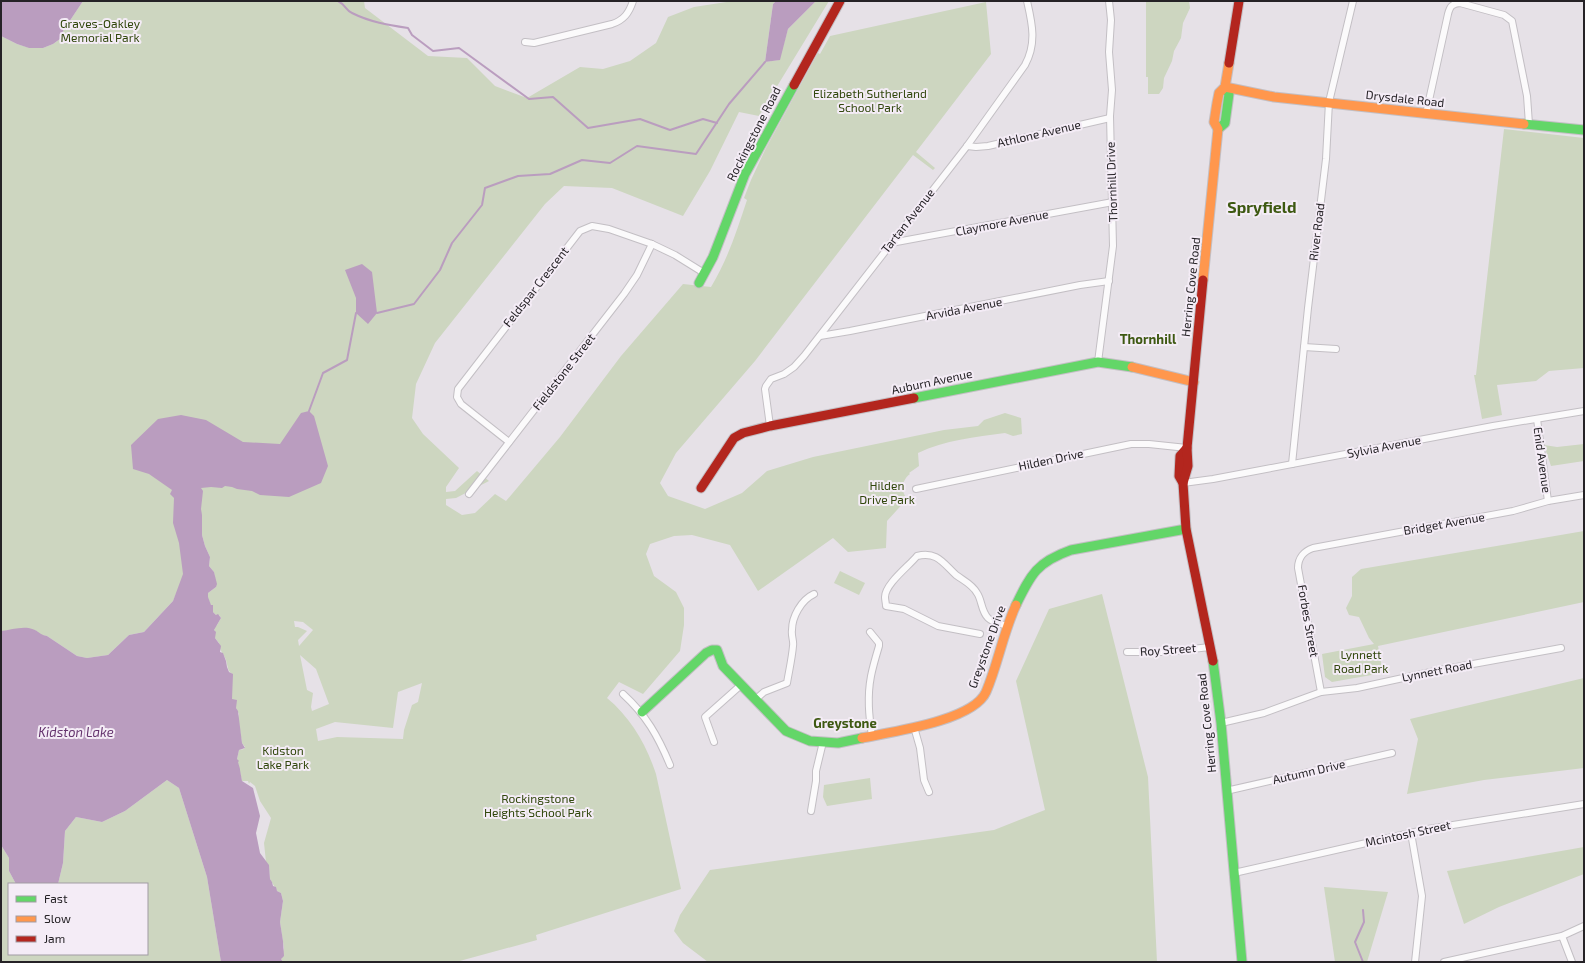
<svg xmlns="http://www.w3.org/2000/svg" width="1585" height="963" font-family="'Exo 2',sans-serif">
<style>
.green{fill:#cdd6c0;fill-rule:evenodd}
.water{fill:#ba9dbf}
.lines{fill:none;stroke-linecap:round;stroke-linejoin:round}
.stream{stroke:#ba9dbf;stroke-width:2}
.street-casing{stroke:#c3bfc4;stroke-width:8}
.fast-casing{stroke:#c3bfc4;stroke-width:11}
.slow-casing{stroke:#c3bfc4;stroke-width:11}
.jam-casing{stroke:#c3bfc4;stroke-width:11}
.street{stroke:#fbfafb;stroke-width:6}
.fast{stroke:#63d668;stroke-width:9}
.slow{stroke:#ff974d;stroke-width:9}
.jam{stroke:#b3261e;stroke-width:9}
.labels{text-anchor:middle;stroke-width:4;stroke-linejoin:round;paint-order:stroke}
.park-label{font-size:12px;fill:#31470c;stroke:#f4ecf6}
.street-label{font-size:12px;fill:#252226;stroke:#f4ecf6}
.neighbourhood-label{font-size:13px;font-weight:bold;fill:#3e5912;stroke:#f4ecf6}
.water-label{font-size:13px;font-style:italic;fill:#65346e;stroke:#f4ecf6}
.district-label{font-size:16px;font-weight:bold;fill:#3e5912;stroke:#f4ecf6}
</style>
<rect width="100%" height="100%" fill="#e6e1e7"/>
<g class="green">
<path d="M83 1H364L365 8 428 56 467 58 495 86 527 98 580 67 603 69 630 61 656 43 668 17 694 7 733 1H776L773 4 765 62 779 60 788 29 816 1H829L759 116 739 112 710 171 683 216 612 188 564 186 545 204 435 343 416 384 412 418 423 434 459 468 446 487V492L455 491 477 471 489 481 456 498 446 499V505L462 515 475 513 495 494 506 501 560 437 621 356 683 284 711 287C728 259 737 230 747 200L744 198 751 180 766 148 818 53 820 54 830 36 986 2 991 54 916 152 935 168 933 170 913 155 755 361 676 453 660 483 668 496 705 509 742 493 767 471 813 457 944 430 978 426 984 420 1005 413 1021 418 1022 434 1013 436 1005 433C975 437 945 440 918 453L919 466 909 473 910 474C902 480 900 490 907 499L887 521 886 548 848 552 833 538 758 591 730 545 692 535 674 536 650 544 646 554 654 576 676 592 684 608V625L680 651 643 694 619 682 607 698C631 718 646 744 656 774L681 889 536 935 537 940 456 962H283L281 959 284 948 280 922 283 901 281 893 277 891 270 879 269 866 266 862 264 843 271 818 260 801 255 786 250 782 249 784 248 781H242L237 759 239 750 244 749 245 747 242 743 238 718 239 714 236 708V700H232V674C227 670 228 666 226 660 223 652 220 652 219 643L215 638 214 627 217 625 221 618 219 615H216L213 612V605L211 606 208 598V593L216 587 214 572 209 566 210 557 205 546 202 535V515L172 487 192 569 176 594 173 601 144 632 129 635 108 655 87 658 77 656 47 636 41 635 35 630 1 631V36L17 44 30 48H43L53 44 60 39 63 31ZM294 621 303 622 313 630 299 646 298 640 307 631 298 627H295ZM300 655 316 669 329 704 312 711 311 707 313 693 307 690ZM422 683 418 702 412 705 404 730 403 739 337 737 318 741 316 729 335 722 393 728 398 692Z"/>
<path d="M1146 1H1189L1190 8 1183 23 1181 38 1174 51 1172 61 1164 78 1163 88 1159 94H1148V77H1146Z"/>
<path d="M1504 129 1584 138V368L1549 371 1536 381 1497 385 1502 415 1482 419 1474 375H1476Z"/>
<path d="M1584 444V461L1551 466 1544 445 1557 447Z"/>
<path d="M1584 531V602L1378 646 1383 673 1332 682 1325 677 1322 654 1374 644 1369 638 1359 617 1349 615 1346 608 1352 596V577L1361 569Z"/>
<path d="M840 571 865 583 859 595 834 583Z"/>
<path d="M1102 594 1148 777 1157 962H708L683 943 674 931 680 915 710 870 994 830 1045 810 1016 681 1049 609Z"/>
<path d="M1584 678V768L1484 780 1407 794 1418 739 1410 719Z"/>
<path d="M870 778 872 799 827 806 823 797 824 785Z"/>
<path d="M167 780 179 788 207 877 221 962H1V845L9 858V871L16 884H9V954H147V884H58L63 863 65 831 76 817 102 822 125 811Z"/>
<path d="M1584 847V874L1499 907 1464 924 1447 871Z"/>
<path d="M1324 887 1388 892 1367 962H1335Z"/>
</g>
<g class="water">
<path d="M1 1H83L63 31 60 39 53 44 43 48H29L17 44 1 36Z"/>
<path d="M776 1H816L788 29 780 60 765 62 773 4Z"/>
<path d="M362 264 372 272 377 313 368 324 356 313V298L345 270Z"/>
<path d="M309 411 314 416 328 466 321 483 289 497 260 495 252 491 237 489 232 487 225 486 222 488 211 487 201 488 203 491 201 509 202 515V535L205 546 210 557 209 566 214 572 217 584 216 587 208 593V597L211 605H213V612L216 615 218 614 221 618 214 630 216 632 215 638 221 646 220 652 223 653 226 661 227 667 229 672 233 674 232 699 237 700 236 708 238 711 242 743 245 748 239 750 237 759 239 761 238 762 240 769V770L242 781 253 788 260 816 256 833 260 853 269 865 270 879 272 882 273 886 276 887 277 891 281 893 283 901 280 922 283 941 284 956 281 959 283 962H221L207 877 179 788 167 780 125 811 102 822 76 817 65 831 63 863 58 884H16L9 871V858L1 845V631C12 630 24 625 35 630 39 632 41 635 47 636L77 656 87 658 108 655 129 635 144 632 173 601 183 574 179 543 173 523 174 498 170 494 172 490 149 474 133 469 131 445 158 419 181 415 206 420 243 442 280 444 301 413Z"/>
</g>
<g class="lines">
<g class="stream">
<path d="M338 1C346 5 346 11 352 13 370 22 388 25 408 28L412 35 433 51 459 48 529 99 553 97 588 128 640 119 670 130 703 119 717 123"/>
<path d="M377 313 414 304 440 270 452 243 482 205 485 188 518 176 550 174 582 160 610 163 637 146 696 154 729 104 765 62"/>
<path d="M309 411 323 373 347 360 356 313"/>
<path d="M1363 962 1355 942 1364 922 1363 910"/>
</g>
<defs>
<g id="street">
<path d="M525 42 534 43 612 24C624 20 629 13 633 1"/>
<path d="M1426 114 1448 14C1450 6 1452 4 1460 3L1504 15 1512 21 1527 96 1529 124"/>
<path d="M967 146 976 147 988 146 1110 118"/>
<path d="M891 243 1113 202"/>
<path d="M820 336 850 331 1080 285 1109 281"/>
<path d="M1304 347 1336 349"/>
<path d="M1098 362 1113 246 1110 116 1112 90 1109 52 1111 20 1109 1"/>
<path d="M1537 419 1548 501"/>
<path d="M770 426 765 389 766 386 771 379 784 374 794 367 804 356 967 146 1025 65C1037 43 1032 23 1027 1"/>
<path d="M509 442 461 404 457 397 458 389 580 231 592 226 609 229 652 244 675 255 704 273"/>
<path d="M1292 464 1308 308 1326 159 1329 102 1353 1"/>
<path d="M1183 483 1213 479 1493 426 1584 411"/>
<path d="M916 489 1131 444H1149L1187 448"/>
<path d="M469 494 624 294 637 275 652 244"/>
<path d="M870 632 879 643V646C876 656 873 666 871 676 867 697 869 716 872 736"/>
<path d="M980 634 938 626 904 609 886 606C886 603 885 600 885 597 885 584 909 566 917 556 937 551 943 563 956 575 964 581 972 584 977 593 982 600 981 611 988 618 993 623 1001 624 1008 626"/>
<path d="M1127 652H1165L1210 647"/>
<path d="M1321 692 1298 568C1298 558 1304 551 1313 548L1513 511 1548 501 1584 495"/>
<path d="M623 694C646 715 658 736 670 765"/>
<path d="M756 699 764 692 787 683C789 671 792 658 793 646 794 641 791 636 792 630 792 617 801 600 814 594"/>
<path d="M1221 723 1264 713 1321 692 1357 688 1440 670 1561 648"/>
<path d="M914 727 920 748 924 780 929 792"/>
<path d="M714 742 705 717 741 685"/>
<path d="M1226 791 1392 753"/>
<path d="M811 811 816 781V771L823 742"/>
<path d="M1411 833 1422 896 1415 962"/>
<path d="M1234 873 1428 829 1584 804"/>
<path d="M1562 936 1572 962"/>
<path d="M1444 962 1562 936 1584 926"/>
</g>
<g id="fast">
<path d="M1524 124 1584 130"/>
<path d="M1218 129 1225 123 1229 94 1225 87"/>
<path d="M699 283 713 257 745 174 794 85"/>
<path d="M914 398 1098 362 1132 367"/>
<path d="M1016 605C1031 574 1037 562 1071 550L1186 529"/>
<path d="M1213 661 1221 723 1242 962"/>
<path d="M642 712 706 653 712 650H717L723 666 786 731 810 741 838 743 862 738"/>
</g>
<g id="slow">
<path d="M1225 87 1274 97 1524 124"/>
<path d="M1203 280 1218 129 1214 122 1217 103 1219 93 1225 87 1229 63"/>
<path d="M1132 367 1194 382"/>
<path d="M862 738C891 732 973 721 986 692 998 664 1003 633 1016 605"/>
</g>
<g id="jam">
<path d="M1229 63 1239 1"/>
<path d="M794 85 840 1"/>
<path d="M1187 448 1180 456 1179 476 1183 483 1186 529 1213 661"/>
<path d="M1183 483 1188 466 1187 448 1203 280"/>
<path d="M701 488 734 438 743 433 770 426 914 398"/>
</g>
</defs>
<use href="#street" class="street-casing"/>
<use href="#fast" class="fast-casing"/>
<use href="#slow" class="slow-casing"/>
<use href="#jam" class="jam-casing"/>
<use href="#street" class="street"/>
<use href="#fast" class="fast"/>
<use href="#slow" class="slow"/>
<use href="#jam" class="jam"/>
</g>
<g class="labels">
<g class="park-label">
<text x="100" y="28">Graves-Oakley<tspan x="100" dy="14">Memorial Park</tspan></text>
<text x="870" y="98">Elizabeth Sutherland<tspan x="870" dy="14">School Park</tspan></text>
<text x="887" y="490">Hilden<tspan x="887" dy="14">Drive Park</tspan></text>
<text x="1361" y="659">Lynnett<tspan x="1361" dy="14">Road Park</tspan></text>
<text x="283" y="755">Kidston<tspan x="283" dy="14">Lake Park</tspan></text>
<text x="538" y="803">Rockingstone<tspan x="538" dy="14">Heights School Park</tspan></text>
</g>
<g class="street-label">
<text transform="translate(1405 99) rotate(6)" y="4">Drysdale Road</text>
<text transform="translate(754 134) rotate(-63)" y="4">Rockingstone Road</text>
<text transform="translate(1039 134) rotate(-13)" y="4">Athlone Avenue</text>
<text transform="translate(1112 182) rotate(-92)" y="4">Thornhill Drive</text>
<text transform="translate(908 221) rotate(-52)" y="4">Tartan Avenue</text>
<text transform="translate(1002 223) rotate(-11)" y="4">Claymore Avenue</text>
<text transform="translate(1317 232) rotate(-83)" y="4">River Road</text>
<text transform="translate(536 287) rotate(-52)" y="4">Feldspar Crescent</text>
<text transform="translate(1191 287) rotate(-84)" y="4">Herring Cove Road</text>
<text transform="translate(964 309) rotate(-11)" y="4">Arvida Avenue</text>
<text transform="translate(564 372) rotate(-52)" y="4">Fieldstone Street</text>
<text transform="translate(932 382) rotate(-12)" y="4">Auburn Avenue</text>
<text transform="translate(1384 447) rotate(-11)" y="4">Sylvia Avenue</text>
<text transform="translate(1051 460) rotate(-12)" y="4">Hilden Drive</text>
<text transform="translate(1542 460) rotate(82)" y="4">Enid Avenue</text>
<text transform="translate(1444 524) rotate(-10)" y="4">Bridget Avenue</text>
<text transform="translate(1308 621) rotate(80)" y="4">Forbes Street</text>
<text transform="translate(987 647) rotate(-70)" y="4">Greystone Drive</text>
<text transform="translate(1168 650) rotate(-4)" y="4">Roy Street</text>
<text transform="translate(1437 671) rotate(-11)" y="4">Lynnett Road</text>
<text transform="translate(1207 723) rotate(-96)" y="4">Herring Cove Road</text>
<text transform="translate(1309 772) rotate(-13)" y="4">Autumn Drive</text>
<text transform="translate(1408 834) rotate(-12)" y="4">Mcintosh Street</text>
</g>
<g class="neighbourhood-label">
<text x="1148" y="344">Thornhill</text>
<text x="845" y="728">Greystone</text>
</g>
<g class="water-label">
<text x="76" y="737">Kidston Lake</text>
</g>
<g class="district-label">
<text x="1262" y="213">Spryfield</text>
</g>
</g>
<rect width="1585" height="963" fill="none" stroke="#252226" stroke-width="4"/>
<rect x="8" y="883" width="140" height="72" fill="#f4ecf6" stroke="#a19ba3"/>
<rect x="16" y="896" width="20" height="6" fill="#63d668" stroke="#a19ba3"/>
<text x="44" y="903" font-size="12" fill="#252226">Fast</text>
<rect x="16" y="916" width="20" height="6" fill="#ff974d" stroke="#a19ba3"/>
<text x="44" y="923" font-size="12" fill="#252226">Slow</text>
<rect x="16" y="936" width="20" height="6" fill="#b3261e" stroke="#a19ba3"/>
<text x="44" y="943" font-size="12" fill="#252226">Jam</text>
</svg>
